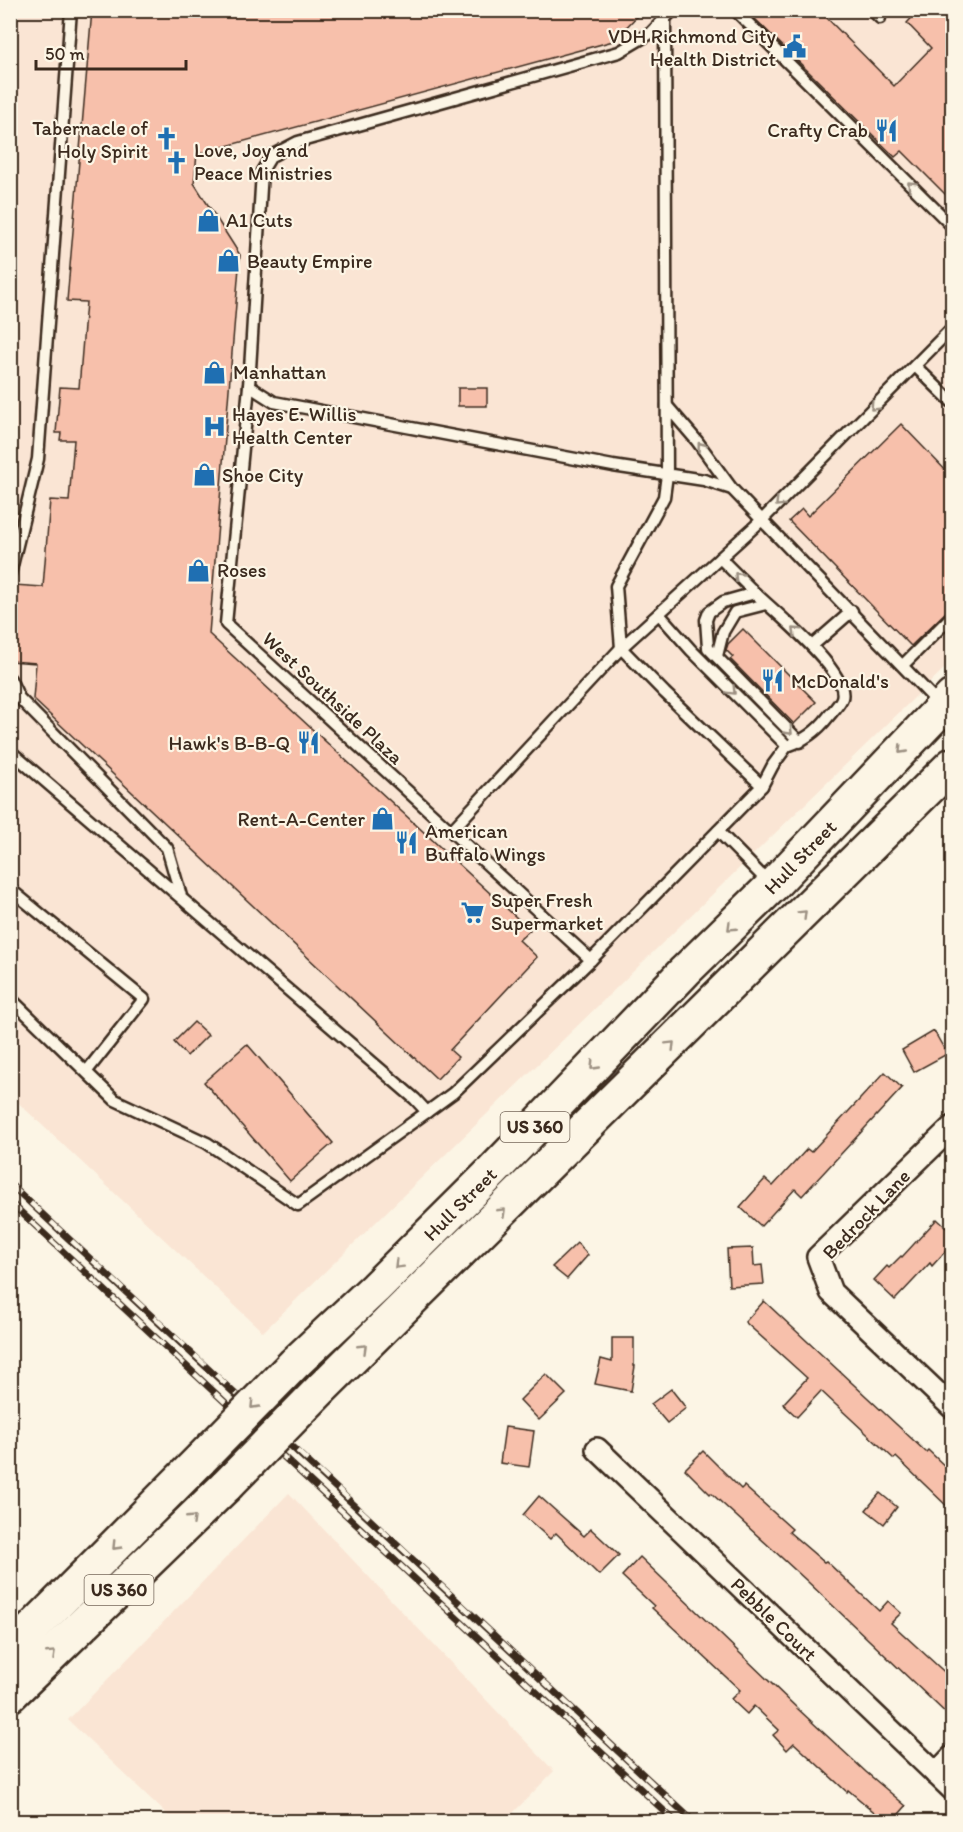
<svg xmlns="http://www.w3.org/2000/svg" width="963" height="1832" font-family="Itim,sans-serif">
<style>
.built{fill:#fae5d4}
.building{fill:#f7c0ab;stroke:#3b2a1e;stroke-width:1.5}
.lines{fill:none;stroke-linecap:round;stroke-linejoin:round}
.service-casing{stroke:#3b2a1e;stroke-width:15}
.minor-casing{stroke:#3b2a1e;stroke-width:26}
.primary-casing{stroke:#3b2a1e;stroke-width:38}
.service{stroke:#fcf5e5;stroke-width:10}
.minor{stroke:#fcf5e5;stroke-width:21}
.primary{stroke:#fcf5e5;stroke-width:33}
.rail-casing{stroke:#3b2a1e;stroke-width:7}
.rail{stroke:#fcf5e5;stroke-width:4.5;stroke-dasharray:14;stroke-linecap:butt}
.primary-bridge-casing{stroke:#3b2a1e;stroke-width:38;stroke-linecap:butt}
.primary-bridge{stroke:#fcf5e5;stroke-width:33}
.oneway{stroke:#9c9082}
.labels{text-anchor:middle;stroke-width:4.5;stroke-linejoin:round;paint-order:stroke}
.shield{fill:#fcf5e5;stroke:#75675a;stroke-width:1.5}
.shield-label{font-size:18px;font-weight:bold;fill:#3b2a1e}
.poi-label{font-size:20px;fill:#3b2a1e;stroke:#fcf5e5;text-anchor:start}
.street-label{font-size:20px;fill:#3b2a1e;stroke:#fcf5e5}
</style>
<rect width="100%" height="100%" fill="#fcf5e5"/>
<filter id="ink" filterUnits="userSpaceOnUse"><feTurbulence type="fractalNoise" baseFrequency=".0167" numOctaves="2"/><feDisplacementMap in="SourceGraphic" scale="12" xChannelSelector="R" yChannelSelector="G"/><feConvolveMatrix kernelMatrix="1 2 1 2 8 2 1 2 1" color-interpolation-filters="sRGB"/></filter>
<g filter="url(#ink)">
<g class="built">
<path d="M10 11H952V661L263 1332 11 1096Z"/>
<path d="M289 1493 554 1771 505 1821H174L68 1720Z"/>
</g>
<g class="building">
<path d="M92 10H643L613 41 197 154 194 183 240 255 209 634 530 930 519 940 537 957 450 1050 458 1057 437 1079 33 699 36 663 10 661V631L14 585 43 587 50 500 69 501 74 440H60L61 433H56L60 387 79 388 86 302 67 301Z"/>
<path d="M746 10H819L894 86 931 48 907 23 919 10H952V201L902 151 895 157Z"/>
<rect x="458" y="388" width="29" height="18"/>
<path d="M901 424 952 477V606L911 646 789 521 802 509 808 516Z"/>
<path d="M743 629 816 702 794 724 730 659 733 657 726 650 728 644Z"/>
<path d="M194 1022 208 1035 187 1056 174 1042Z"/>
<path d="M934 1031 947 1054 914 1072 902 1050Z"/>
<path d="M247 1044 333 1143 290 1181 204 1082Z"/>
<path d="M885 1072 902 1088 802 1196 795 1189 761 1226 740 1207 765 1179 773 1186 807 1149 811 1152Z"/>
<path d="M937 1219 952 1233V1244L932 1266 930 1263 895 1300 874 1280 887 1266 889 1268 901 1256 902 1257Z"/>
<path d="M577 1243 588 1255 567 1279 552 1267Z"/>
<path d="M753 1248 754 1266 762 1265 764 1284 729 1286 727 1249Z"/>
<path d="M764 1301 926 1452 928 1450 952 1473V1511L896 1457 894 1459 821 1391 797 1417 783 1404 807 1378 745 1322Z"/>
<path d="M612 1338H634V1366H635L631 1391 595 1384 601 1359 612 1362Z"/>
<path d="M546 1374 566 1394 539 1420 520 1400Z"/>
<path d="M671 1389 686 1408 667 1423 651 1404Z"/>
<path d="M505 1427 534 1431 529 1467 500 1463Z"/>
<path d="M703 1451 741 1489 744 1486 792 1529 789 1532 824 1562 826 1561 879 1611 888 1601 901 1613 891 1623 952 1679V1719L807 1581 711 1493 710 1494 685 1469Z"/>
<path d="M880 1493 897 1507 884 1524 866 1510Z"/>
<path d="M539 1496 584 1536 591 1529 619 1555 599 1575 556 1533 550 1539 523 1515Z"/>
<path d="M640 1557 798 1709 866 1772 906 1806 893 1821H885L848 1790 847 1792 794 1743 787 1750 773 1735 779 1730 754 1706 747 1714 731 1699 740 1690 652 1608 654 1606 622 1576Z"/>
</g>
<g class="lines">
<defs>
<g id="service">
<path d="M673 10 651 33 619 52 298 142 271 156 262 171 249 386 274 402 613 466 704 480 732 489 940 705"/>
<path d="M735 10 952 226"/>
<path d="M872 10 880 18"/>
<path d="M915 366 952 402"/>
<path d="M249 386 226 624 591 960"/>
<path d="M667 406 697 441 732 489"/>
<path d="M720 558 755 593"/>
<path d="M10 574 38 459 71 10"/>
<path d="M659 614 691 650 787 746C803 741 818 730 828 717 832 712 840 704 842 698 850 673 774 611 755 593L723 602 709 612 706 620 708 648 800 742"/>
<path d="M812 646 852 611"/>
<path d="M717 656 723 632 735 612 766 604"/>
<path d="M903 665 952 616"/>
<path d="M10 679 19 698 167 848 181 896"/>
<path d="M10 751 415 1099 427 1112 453 1093 591 960 762 786 665 693 621 648 616 586 664 497 667 475 665 19"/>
<path d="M762 786 773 765 787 746"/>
<path d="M451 831 621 648 763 519 952 328"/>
<path d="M718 831 770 884"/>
<path d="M10 889 144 999 87 1071"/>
<path d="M10 998 115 1100 207 1143 298 1205 427 1112"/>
</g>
<g id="minor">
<path d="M952 1127 818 1257 831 1292 952 1407"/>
<path d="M597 1449 952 1789"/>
<path d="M936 1774 952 1757"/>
</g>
<g id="primary">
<path d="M295 1363 375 1288 492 1172 685 971 772 886 952 697"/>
<path d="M321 1389 952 765"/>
<path d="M10 1651 201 1459"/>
<path d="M10 1695 227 1485"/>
</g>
</defs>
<use href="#service" class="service-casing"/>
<use href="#minor" class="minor-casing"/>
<use href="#primary" class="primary-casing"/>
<use href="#service" class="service"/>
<use href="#minor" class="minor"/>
<use href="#primary" class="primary"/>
<defs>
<g id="rail">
<path d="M10 1184C239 1395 466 1609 694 1822"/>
<path d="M10 1202 676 1822"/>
</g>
</defs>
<use href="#rail" class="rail-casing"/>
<use href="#rail" class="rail"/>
<defs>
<g id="primary-bridge">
<path d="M201 1459 295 1363"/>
<path d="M227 1485 321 1389"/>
</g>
</defs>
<use href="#primary-bridge" class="primary-bridge-casing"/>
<use href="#primary-bridge" class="primary-bridge"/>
</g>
<defs><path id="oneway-chevron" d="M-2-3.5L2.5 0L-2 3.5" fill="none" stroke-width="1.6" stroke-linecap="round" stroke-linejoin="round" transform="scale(1.5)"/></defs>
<g class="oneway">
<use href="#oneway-chevron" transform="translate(911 185) rotate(-135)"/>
<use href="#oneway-chevron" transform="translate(874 407) rotate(135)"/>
<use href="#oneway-chevron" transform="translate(701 446) rotate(-127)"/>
<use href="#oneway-chevron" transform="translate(779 503) rotate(135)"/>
<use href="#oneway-chevron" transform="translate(738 576) rotate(-134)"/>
<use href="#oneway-chevron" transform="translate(796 631) rotate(-137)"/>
<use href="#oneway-chevron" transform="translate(732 691) rotate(45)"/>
<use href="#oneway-chevron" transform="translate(789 731) rotate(46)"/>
<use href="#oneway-chevron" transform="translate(902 750) rotate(134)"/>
<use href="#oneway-chevron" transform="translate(803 914) rotate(-45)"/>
<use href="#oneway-chevron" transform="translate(731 927) rotate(136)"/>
<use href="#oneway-chevron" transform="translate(671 1045) rotate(-45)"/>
<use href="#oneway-chevron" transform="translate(594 1066) rotate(134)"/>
<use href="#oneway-chevron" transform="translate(502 1212) rotate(-44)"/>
<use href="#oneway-chevron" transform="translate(398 1265) rotate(135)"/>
<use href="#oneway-chevron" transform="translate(363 1348) rotate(-44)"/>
<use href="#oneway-chevron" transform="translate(254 1405) rotate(134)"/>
<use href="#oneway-chevron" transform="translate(192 1519) rotate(-44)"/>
<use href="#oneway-chevron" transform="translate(116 1546) rotate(134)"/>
<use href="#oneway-chevron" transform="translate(52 1654) rotate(-44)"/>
</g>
</g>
<defs>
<symbol id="civic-bare" viewBox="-9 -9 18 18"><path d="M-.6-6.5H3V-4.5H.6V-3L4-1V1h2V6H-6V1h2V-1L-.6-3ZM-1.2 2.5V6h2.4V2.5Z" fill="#1f6fb2" stroke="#fcf5e5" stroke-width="2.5" paint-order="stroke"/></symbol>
<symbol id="restaurant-bare" viewBox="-9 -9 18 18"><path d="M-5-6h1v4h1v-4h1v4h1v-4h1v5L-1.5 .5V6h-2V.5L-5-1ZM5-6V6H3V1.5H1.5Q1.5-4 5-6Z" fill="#1f6fb2" stroke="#fcf5e5" stroke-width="2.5" paint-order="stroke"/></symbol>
<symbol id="church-bare" viewBox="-9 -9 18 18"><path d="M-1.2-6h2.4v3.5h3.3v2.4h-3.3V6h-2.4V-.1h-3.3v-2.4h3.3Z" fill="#1f6fb2" stroke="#fcf5e5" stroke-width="2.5" paint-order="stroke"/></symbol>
<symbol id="shop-bare" viewBox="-9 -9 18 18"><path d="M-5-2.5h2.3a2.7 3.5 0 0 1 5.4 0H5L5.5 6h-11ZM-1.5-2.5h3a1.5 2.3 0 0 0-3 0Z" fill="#1f6fb2" stroke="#fcf5e5" stroke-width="2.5" paint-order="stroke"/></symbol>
<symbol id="hospital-bare" viewBox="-9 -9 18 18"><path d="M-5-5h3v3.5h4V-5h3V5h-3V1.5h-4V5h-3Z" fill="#1f6fb2" stroke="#fcf5e5" stroke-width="2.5" paint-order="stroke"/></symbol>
<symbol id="supermarket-bare" viewBox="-9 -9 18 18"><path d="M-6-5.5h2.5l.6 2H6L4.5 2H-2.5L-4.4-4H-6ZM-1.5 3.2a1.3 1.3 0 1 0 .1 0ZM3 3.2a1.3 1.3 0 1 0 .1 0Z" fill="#1f6fb2" stroke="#fcf5e5" stroke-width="2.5" paint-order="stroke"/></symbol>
</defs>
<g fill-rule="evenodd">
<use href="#civic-bare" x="778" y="30" width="33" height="33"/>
<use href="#restaurant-bare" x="870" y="114" width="33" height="33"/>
<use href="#church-bare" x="150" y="122" width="33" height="33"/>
<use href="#church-bare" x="160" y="146" width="33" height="33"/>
<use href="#shop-bare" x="192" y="204" width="33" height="33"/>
<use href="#shop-bare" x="212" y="244" width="33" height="33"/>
<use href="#shop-bare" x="198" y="356" width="33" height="33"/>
<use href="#hospital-bare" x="198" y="410" width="33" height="33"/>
<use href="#shop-bare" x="188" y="458" width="33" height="33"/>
<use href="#shop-bare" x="182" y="554" width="33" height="33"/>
<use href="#restaurant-bare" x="756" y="664" width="33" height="33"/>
<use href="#restaurant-bare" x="292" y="726" width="33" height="33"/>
<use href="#shop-bare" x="366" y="802" width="33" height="33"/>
<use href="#restaurant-bare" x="390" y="826" width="33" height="33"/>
<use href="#supermarket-bare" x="456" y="896" width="33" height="33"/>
</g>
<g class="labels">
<g class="shield">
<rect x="500.5" y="1112" width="69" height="30" rx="4.5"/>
<rect x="84.5" y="1575" width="69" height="30" rx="4.5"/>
</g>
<g class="shield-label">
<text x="535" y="1133">US 360</text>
<text x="119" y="1596">US 360</text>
</g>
<g class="poi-label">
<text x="776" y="43" text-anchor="end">VDH Richmond City<tspan x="776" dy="23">Health District</tspan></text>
<text x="148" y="135" text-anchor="end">Tabernacle of<tspan x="148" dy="23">Holy Spirit</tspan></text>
<text x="868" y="137" text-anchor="end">Crafty Crab</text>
<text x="194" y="157">Love, Joy and<tspan x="194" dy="23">Peace Ministries</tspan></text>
<text x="226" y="227">A1 Cuts</text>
<text x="247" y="268">Beauty Empire</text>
<text x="233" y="379">Manhattan</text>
<text x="232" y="421">Hayes E. Willis<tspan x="232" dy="23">Health Center</tspan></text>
<text x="222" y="482">Shoe City</text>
<text x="217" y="577">Roses</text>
<text x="791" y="688">McDonald's</text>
<text x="290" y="750" text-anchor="end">Hawk's B-B-Q</text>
<text x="365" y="826" text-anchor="end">Rent-A-Center</text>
<text x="425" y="838">American<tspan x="425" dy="23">Buffalo Wings</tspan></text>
<text x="491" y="907">Super Fresh<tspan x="491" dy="23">Supermarket</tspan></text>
</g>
<g class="street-label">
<text transform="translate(333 698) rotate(43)" y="7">West Southside Plaza</text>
<text transform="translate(800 857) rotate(-46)" y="7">Hull Street</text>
<text transform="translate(460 1204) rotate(-45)" y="7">Hull Street</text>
<text transform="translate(866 1214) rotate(-46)" y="7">Bedrock Lane</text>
<text transform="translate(774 1619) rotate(44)" y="7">Pebble Court</text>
</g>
</g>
<rect width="963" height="1832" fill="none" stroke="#fcf5e5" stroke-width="36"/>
<rect x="18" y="18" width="927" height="1796" fill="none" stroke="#3b2a1e" stroke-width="2" filter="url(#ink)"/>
<path d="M36 60v9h150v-9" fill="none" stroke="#3b2a1e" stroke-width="3"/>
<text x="45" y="60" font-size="18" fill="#3b2a1e" stroke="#fcf5e5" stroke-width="4.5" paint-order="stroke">50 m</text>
</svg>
